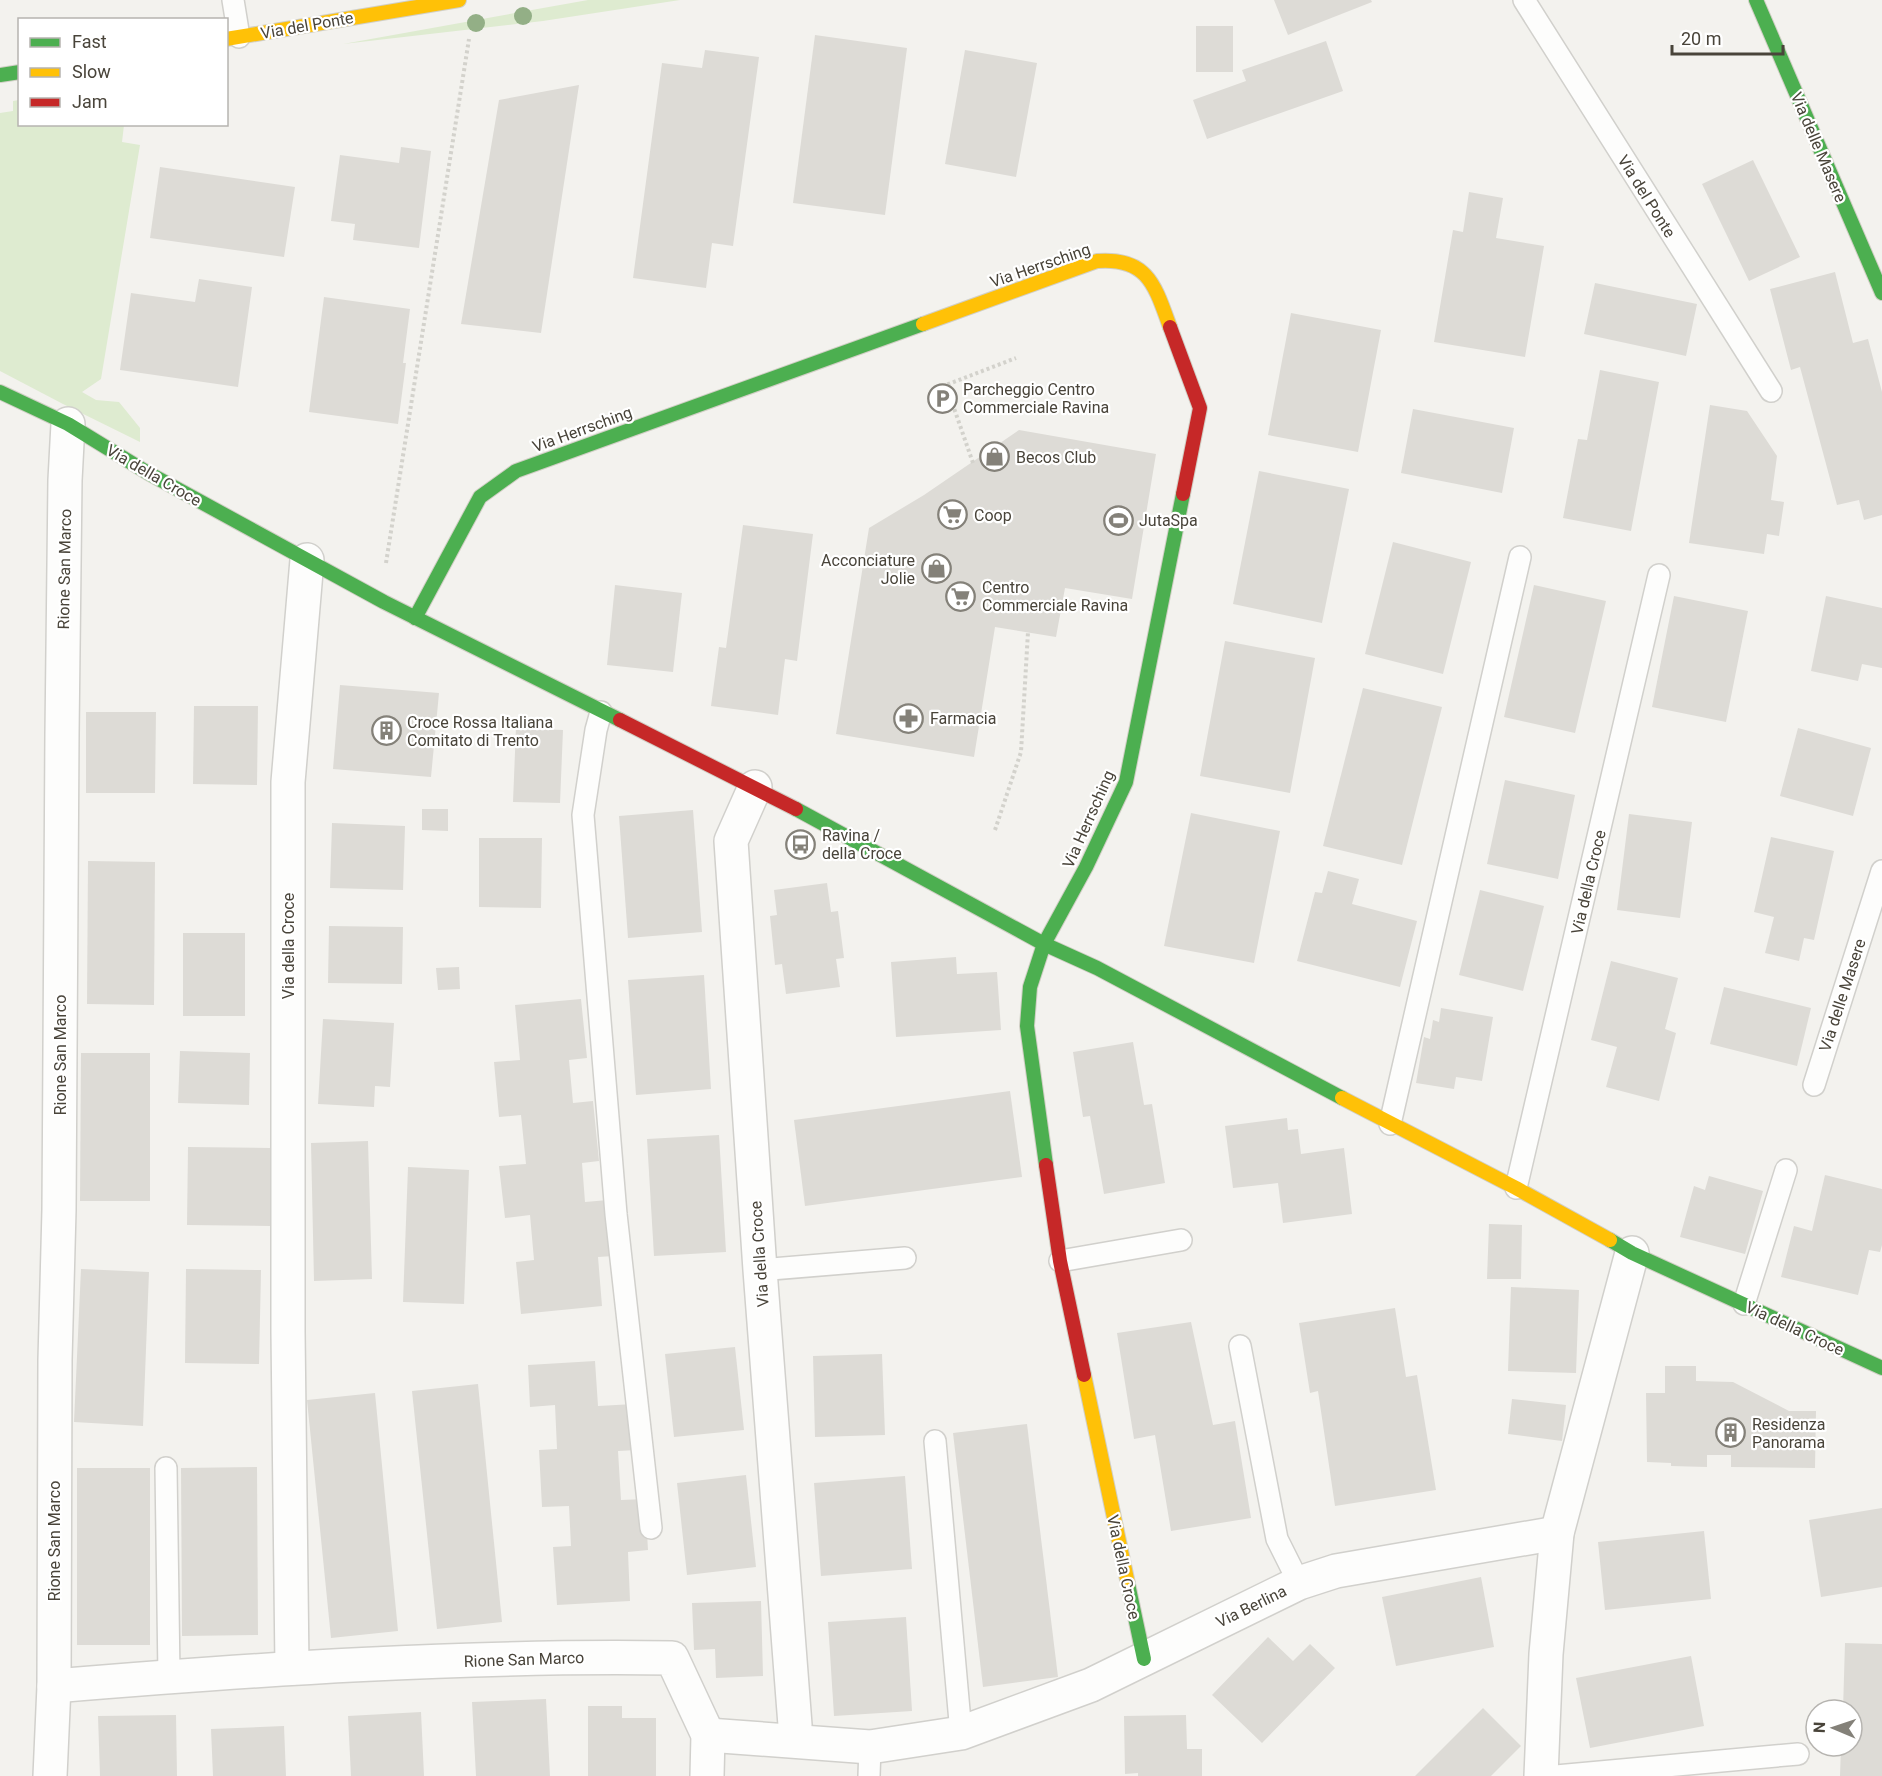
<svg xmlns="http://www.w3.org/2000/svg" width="1882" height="1776" font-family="Roboto,sans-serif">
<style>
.green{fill:#deebd0}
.building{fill:#dddbd6}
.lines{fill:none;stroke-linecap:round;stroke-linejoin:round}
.lane-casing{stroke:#d1d0cc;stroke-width:24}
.street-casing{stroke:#d1d0cc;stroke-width:36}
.fast-casing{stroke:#d1cfc5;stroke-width:16}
.slow-casing{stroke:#d1cfc5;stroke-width:16}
.jam-casing{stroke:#d1cfc5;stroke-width:16}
.path{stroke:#d3d2cc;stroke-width:4;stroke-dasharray:3 3;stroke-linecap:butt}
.lane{stroke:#fdfdfc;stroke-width:21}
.street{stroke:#fdfdfc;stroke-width:33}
.fast{stroke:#4caf50;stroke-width:14}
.slow{stroke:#ffc107;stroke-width:14}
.jam{stroke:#c62828;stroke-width:14}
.tree{fill:#93af86}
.labels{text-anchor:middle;stroke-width:4.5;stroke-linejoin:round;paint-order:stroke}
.street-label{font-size:16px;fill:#49443a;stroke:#fff}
.poi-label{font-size:16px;fill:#49443a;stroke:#fff;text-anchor:start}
</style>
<rect width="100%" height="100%" fill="#f3f2ee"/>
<g class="green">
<path d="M588 0H680L543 21 343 44Z"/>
<path d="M19 100 20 124 124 125 122 142 140 145 101 379 82 392 96 400 119 402 140 428V442L63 404 0 371V113L13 111V101Z"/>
</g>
<g class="building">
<path d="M1274 0H1371L1372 2 1288 35Z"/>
<rect x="1196" y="26" width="37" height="46"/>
<path d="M815 35 907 48 885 215 793 203Z"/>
<path d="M1326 41 1343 91 1207 139 1193 100 1246 81 1242 70Z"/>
<path d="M705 50 759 57 733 246 712 243 706 288 633 278 662 63 702 68Z"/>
<path d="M965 50 1037 63 1016 177 945 164Z"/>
<path d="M579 85 541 333 461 324 499 100Z"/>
<path d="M401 147 431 151 419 248 353 240 355 224 331 221 340 155 399 163Z"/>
<path d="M1753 160 1800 257 1749 281 1702 184Z"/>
<path d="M160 167 295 187 284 257 150 238Z"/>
<path d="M1469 192 1503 198 1496 238 1544 246 1525 357 1434 342 1453 230 1463 232Z"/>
<path d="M1835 272 1853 343 1868 339 1882 392V515L1864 520 1859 500 1837 505 1800 367 1791 370 1770 289Z"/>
<path d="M199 279 252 287 238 387 120 370 131 293 195 302Z"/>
<path d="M1595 283 1697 304 1686 356 1584 334Z"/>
<path d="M324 297 410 309 403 363H406L398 424 309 412Z"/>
<path d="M1291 313 1381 330 1358 452 1268 435Z"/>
<path d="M1600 370 1659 382 1631 531 1563 518 1578 439 1587 440Z"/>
<path d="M1710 405 1747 411 1777 456 1771 500 1784 502 1779 536 1767 534 1764 554 1689 543Z"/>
<path d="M1413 409 1514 428 1502 493 1401 473Z"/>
<path d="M1019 430 1156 454 1132 599 1065 588 1056 637 995 627 974 757 836 734 869 528 924 495Z"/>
<path d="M1259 471 1349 489 1322 623 1233 604Z"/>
<path d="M743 525 813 534 797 661 785 659 778 715 711 706 719 647 726 648Z"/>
<path d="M1393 542 1471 562 1443 674 1365 654Z"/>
<path d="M615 585 682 593 673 672 607 665Z"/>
<path d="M1534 585 1606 601 1575 733 1504 717Z"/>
<path d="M1674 596 1748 611 1726 722 1652 707Z"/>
<path d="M1826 596 1882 608V668L1862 664 1858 681 1811 671Z"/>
<path d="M1225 641 1315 658 1290 793 1200 776Z"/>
<path d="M340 685 439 693 431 777 333 769Z"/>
<path d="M1363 688 1442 707 1402 865 1323 846Z"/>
<path d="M194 706H258L257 785 193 784Z"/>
<path d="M86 712H156L155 793H86Z"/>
<path d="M516 728 563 730 560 803 513 802Z"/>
<path d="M1798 728 1871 748 1853 816 1780 796Z"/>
<path d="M1505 780 1575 795 1558 879 1487 864Z"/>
<path d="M422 809H448V831L422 830Z"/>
<path d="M693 810 702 932 628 938 619 816Z"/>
<path d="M1191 813 1280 831 1254 963 1164 946Z"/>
<path d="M1629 814 1692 822 1680 918 1617 910Z"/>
<path d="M332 823 405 826 403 890 330 888Z"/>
<path d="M1771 837 1834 851 1814 940 1804 938 1799 961 1765 953 1774 917 1754 912Z"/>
<path d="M479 838H542L541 908 479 907Z"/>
<path d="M88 861 155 862 154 1005 87 1004Z"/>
<path d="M1328 871 1359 879 1352 904 1417 921 1400 987 1297 961 1315 892 1322 893Z"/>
<path d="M827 883 831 912 838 911 844 958 836 959 840 987 786 994 782 964 775 965 770 916 777 915 774 890Z"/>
<path d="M1480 890 1544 906 1523 991 1459 975Z"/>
<path d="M329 926 403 927 402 984 328 983Z"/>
<rect x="183" y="933" width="62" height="83"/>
<path d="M956 957 957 974 997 972 1001 1030 896 1037 891 962Z"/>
<path d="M1611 961 1678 978 1665 1029 1676 1033 1659 1101 1606 1087 1617 1047 1591 1040Z"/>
<path d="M459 967 460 989 438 990 436 968Z"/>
<path d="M704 975 711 1089 636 1095 628 980Z"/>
<path d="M1724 987 1811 1008 1797 1066 1710 1044Z"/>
<path d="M581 999 587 1058 569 1060 573 1103 593 1101 599 1161 582 1163 585 1202 608 1200 614 1256 598 1257 602 1306 521 1314 516 1262 534 1260 530 1215 505 1218 499 1166 526 1164 521 1115 499 1117 494 1062 520 1060 515 1005Z"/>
<path d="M1441 1008 1493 1017 1482 1081 1456 1077 1454 1089 1416 1083 1424 1037 1430 1039 1433 1020 1439 1022Z"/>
<path d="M323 1019 394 1023 390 1087 375 1086 374 1107 318 1104Z"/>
<path d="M1133 1042 1144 1105 1152 1104 1165 1183 1104 1194 1090 1116 1083 1117 1073 1052Z"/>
<path d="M180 1051 250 1053 249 1105 178 1103Z"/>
<path d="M81 1053H150V1201H80Z"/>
<path d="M1010 1091 1022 1177 805 1206 794 1120Z"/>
<path d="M1287 1118 1288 1130 1298 1129 1301 1154 1344 1148 1352 1214 1283 1223 1278 1183 1233 1188 1225 1126Z"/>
<path d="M719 1135 726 1252 654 1256 647 1139Z"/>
<path d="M368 1141 372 1279 314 1281 311 1143Z"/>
<path d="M188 1147 270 1148V1226L187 1225Z"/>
<path d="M408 1167 469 1170 464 1304 403 1302Z"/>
<path d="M1825 1175 1882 1189V1245L1880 1252 1869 1250 1858 1295 1781 1277 1794 1226 1812 1231Z"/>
<path d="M1709 1176 1763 1191 1745 1254 1680 1237 1694 1186 1705 1190Z"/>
<path d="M1489 1224 1522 1225 1521 1279H1487Z"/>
<path d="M81 1269 149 1272 143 1426 74 1422Z"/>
<path d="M186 1269 261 1270 259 1364 185 1363Z"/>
<path d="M1511 1287 1579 1290 1576 1373 1508 1371Z"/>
<path d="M1395 1308 1406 1377 1417 1375 1436 1490 1335 1506 1318 1391 1310 1393 1299 1323Z"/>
<path d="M1191 1322 1213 1425 1235 1421 1251 1518 1171 1531 1155 1435 1134 1439 1117 1333Z"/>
<path d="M735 1347 744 1430 674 1437 665 1354Z"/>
<path d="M882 1354 885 1435 815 1437 813 1356Z"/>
<path d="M595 1361 598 1406 634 1404 637 1450 618 1451 621 1500 645 1499 648 1550 628 1552 630 1601 557 1605 553 1547 571 1546 569 1506 542 1507 539 1450 557 1449 555 1405 530 1407 528 1365Z"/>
<path d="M1665 1366H1696V1381L1733 1382 1789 1411H1816L1815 1468 1731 1467V1455H1707V1467L1671 1466V1463L1647 1462 1646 1393H1665Z"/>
<path d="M478 1384 502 1622 437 1629 412 1391Z"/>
<path d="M375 1393 398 1631 331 1638 307 1400Z"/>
<path d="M1512 1399 1566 1405 1562 1441 1508 1434Z"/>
<path d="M1027 1424 1058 1677 983 1687 953 1433Z"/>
<path d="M257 1467 258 1635 182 1636 181 1468Z"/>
<rect x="77" y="1468" width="73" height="177"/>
<path d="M746 1475 756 1567 687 1575 677 1483Z"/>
<path d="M905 1476 912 1569 821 1576 814 1483Z"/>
<path d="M1882 1508V1587L1821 1597 1809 1520Z"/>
<path d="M1704 1531 1711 1599 1605 1610 1598 1542Z"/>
<path d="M1481 1577 1494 1647 1396 1666 1382 1597Z"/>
<path d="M761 1601 763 1676 716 1678 715 1649 694 1650 692 1603Z"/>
<path d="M906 1617 912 1711 834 1716 828 1622Z"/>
<path d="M1268 1637 1293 1661 1310 1644 1335 1668 1262 1743 1212 1695Z"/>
<path d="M1845 1643 1882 1644V1776H1840L1841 1746H1852V1710H1843Z"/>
<path d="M1691 1656 1704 1726 1590 1748 1576 1678Z"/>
<path d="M546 1699 550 1776H476L472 1702Z"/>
<path d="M588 1706H622V1718H656V1776H588Z"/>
<path d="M1483 1708 1521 1746 1491 1776H1415Z"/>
<path d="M421 1712 424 1776H351L348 1716Z"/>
<path d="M176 1715 177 1776H100L98 1716Z"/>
<path d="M1186 1715 1187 1749H1202V1776H1138V1773L1125 1774 1124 1716Z"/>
<path d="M284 1726 286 1776H213L211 1729Z"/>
</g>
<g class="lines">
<defs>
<g id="lane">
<path d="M233 0 239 37"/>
<path d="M1524 0 1771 391"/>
<path d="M601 712 596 730 583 815 616 1214 651 1528"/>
<path d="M1814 1085 1882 871"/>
<path d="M1390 1124 1520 557"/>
<path d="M1516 1188 1659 575"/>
<path d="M1060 1261 1181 1240"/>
<path d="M760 1270 905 1258"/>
<path d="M1744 1304 1786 1170"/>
<path d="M1240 1346 1277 1539 1299 1583"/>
<path d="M935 1441 961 1733"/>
<path d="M166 1468 169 1676"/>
<path d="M869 1776 870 1747"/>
<path d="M1556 1776 1798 1754"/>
</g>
<g id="street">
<path d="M755 787 731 841 760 1270 795 1725"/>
<path d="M292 1668 288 1332V782L307 560"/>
<path d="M54 1686C259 1669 466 1655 672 1658L708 1735 707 1776"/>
<path d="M708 1735 870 1747 961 1733 1091 1685 1299 1583 1336 1571 1557 1533"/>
<path d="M50 1776 54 1686 55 1360 59 1210 62 734 65 480 68 424"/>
<path d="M1541 1776 1546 1654 1557 1533 1632 1253"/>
</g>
<g id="fast">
<path d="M1756 0 1882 293"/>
<path d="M0 75 20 72"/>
<path d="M0 392 68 424 148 473 384 602 620 720"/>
<path d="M415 618 480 497 516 471 923 324"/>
<path d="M796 809 1044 944 1097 968 1342 1098"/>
<path d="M1046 1165 1027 1026 1030 987 1044 944 1086 867 1126 782 1183 494"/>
<path d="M1610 1240 1632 1253 1882 1368"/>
<path d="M1128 1584 1144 1659"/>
</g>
<g id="slow">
<path d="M226 39 459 0"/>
<path d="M923 324 1097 261C1148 257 1155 286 1170 327"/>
<path d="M1342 1098 1516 1188 1610 1240"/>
<path d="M1084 1375 1128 1584"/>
</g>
<g id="jam">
<path d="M1170 327 1200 408 1183 494"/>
<path d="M620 720 796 809"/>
<path d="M1046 1165 1060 1261 1084 1375"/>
</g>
</defs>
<use href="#lane" class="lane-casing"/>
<use href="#street" class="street-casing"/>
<use href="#fast" class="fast-casing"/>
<use href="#slow" class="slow-casing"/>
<use href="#jam" class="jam-casing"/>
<g class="path">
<path d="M973 463 946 385 1016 358"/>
<path d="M386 563 469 39"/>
<path d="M995 830 1021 752 1028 632"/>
</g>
<use href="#lane" class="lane"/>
<use href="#street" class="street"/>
<use href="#fast" class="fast"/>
<use href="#slow" class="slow"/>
<use href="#jam" class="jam"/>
</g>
<g class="tree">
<circle cx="523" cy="16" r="9"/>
<circle cx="476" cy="23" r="9"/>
</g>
<defs>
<symbol id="parking-ring" viewBox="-11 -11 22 22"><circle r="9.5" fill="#fff" stroke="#848179" stroke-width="1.5"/><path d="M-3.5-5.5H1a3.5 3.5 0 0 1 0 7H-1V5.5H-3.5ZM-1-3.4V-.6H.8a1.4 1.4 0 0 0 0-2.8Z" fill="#848179"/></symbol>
<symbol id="shop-ring" viewBox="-11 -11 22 22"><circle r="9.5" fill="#fff" stroke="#848179" stroke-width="1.5"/><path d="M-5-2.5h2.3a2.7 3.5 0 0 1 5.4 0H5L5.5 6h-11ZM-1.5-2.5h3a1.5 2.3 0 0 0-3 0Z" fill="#848179"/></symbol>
<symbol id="supermarket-ring" viewBox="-11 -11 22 22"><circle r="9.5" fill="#fff" stroke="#848179" stroke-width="1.5"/><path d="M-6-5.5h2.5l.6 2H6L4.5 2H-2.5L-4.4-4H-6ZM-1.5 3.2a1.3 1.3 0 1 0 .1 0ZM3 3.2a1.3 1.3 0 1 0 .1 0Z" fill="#848179"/></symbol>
<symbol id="stadium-ring" viewBox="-11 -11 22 22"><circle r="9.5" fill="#fff" stroke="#848179" stroke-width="1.5"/><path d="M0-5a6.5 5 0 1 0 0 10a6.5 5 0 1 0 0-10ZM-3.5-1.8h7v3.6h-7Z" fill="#848179"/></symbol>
<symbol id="pharmacy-ring" viewBox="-11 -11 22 22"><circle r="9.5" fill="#fff" stroke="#848179" stroke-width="1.5"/><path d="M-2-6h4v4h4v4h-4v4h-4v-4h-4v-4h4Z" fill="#848179"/></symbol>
<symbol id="building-ring" viewBox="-11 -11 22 22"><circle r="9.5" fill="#fff" stroke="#848179" stroke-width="1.5"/><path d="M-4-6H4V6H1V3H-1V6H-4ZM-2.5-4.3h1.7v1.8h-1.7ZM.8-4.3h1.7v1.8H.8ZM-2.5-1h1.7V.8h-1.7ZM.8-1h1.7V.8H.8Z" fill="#848179"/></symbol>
<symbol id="bus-ring" viewBox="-11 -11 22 22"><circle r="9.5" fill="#fff" stroke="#848179" stroke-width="1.5"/><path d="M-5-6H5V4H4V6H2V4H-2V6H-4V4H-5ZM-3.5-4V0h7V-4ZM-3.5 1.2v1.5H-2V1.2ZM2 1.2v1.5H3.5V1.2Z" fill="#848179"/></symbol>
</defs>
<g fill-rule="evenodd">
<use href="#parking-ring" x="926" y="382" width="33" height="33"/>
<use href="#shop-ring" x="978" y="440" width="33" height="33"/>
<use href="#supermarket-ring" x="936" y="498" width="33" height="33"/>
<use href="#stadium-ring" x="1102" y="504" width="33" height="33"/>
<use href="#shop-ring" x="920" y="552" width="33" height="33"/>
<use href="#supermarket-ring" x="944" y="580" width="33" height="33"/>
<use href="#pharmacy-ring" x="892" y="702" width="33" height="33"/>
<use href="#building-ring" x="370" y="714" width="33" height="33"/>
<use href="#bus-ring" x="784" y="828" width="33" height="33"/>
<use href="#building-ring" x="1714" y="1416" width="33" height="33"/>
</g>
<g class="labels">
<g class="street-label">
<text transform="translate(307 25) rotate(-10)" y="6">Via del Ponte</text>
<text transform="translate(1819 147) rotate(67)" y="6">Via delle Masere</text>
<text transform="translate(1647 196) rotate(58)" y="6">Via del Ponte</text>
<text transform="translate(1040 265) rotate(-19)" y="6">Via Herrsching</text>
<text transform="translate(582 429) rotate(-20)" y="6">Via Herrsching</text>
<text transform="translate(154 475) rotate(30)" y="6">Via della Croce</text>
<text transform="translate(64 569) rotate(-89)" y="6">Rione San Marco</text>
<text transform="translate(1088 819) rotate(-66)" y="6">Via Herrsching</text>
<text transform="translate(1588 882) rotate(-77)" y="6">Via della Croce</text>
<text transform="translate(288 946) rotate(-90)" y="6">Via della Croce</text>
<text transform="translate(1842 995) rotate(-72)" y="6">Via delle Masere</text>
<text transform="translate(60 1055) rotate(-90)" y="6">Rione San Marco</text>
<text transform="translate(759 1254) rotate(-94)" y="6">Via della Croce</text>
<text transform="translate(1795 1328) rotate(25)" y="6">Via della Croce</text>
<text transform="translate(54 1541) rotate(-90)" y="6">Rione San Marco</text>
<text transform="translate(1124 1567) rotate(78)" y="6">Via della Croce</text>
<text transform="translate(1251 1606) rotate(-26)" y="6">Via Berlina</text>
<text transform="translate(524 1659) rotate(-2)" y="6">Rione San Marco</text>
</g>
<g class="poi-label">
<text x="963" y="395">Parcheggio Centro<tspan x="963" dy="18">Commerciale Ravina</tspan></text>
<text x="1016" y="463">Becos Club</text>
<text x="974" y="521">Coop</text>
<text x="1139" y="526">JutaSpa</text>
<text x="915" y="566" text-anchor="end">Acconciature<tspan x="915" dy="18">Jolie</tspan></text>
<text x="982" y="593">Centro<tspan x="982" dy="18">Commerciale Ravina</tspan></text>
<text x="930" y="724">Farmacia</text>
<text x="407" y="728">Croce Rossa Italiana<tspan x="407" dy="18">Comitato di Trento</tspan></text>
<text x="822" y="841">Ravina /<tspan x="822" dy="18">della Croce</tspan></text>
<text x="1752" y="1430">Residenza<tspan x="1752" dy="18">Panorama</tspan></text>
</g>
</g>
<rect x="18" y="18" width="210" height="108" fill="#ffffff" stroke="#b6b4b0" stroke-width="1.5"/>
<rect x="30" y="38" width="30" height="9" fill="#4caf50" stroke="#b6b4b0" stroke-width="1.5"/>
<text x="72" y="48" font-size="18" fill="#49443a">Fast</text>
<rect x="30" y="68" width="30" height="9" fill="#ffc107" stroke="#b6b4b0" stroke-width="1.5"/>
<text x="72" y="78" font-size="18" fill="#49443a">Slow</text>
<rect x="30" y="98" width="30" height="9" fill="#c62828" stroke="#b6b4b0" stroke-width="1.5"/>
<text x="72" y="108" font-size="18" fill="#49443a">Jam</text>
<g transform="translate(1834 1728) rotate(272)"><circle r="28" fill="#ffffff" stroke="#b6b4b0" stroke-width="1.5"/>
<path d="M0-4.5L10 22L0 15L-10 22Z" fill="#848179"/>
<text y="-9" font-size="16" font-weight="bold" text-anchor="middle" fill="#49443a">N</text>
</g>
<path d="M1672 45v9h111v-9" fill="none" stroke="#49443a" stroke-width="3"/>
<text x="1681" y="45" font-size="18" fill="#49443a" stroke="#ffffff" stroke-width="4.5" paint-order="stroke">20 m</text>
</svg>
